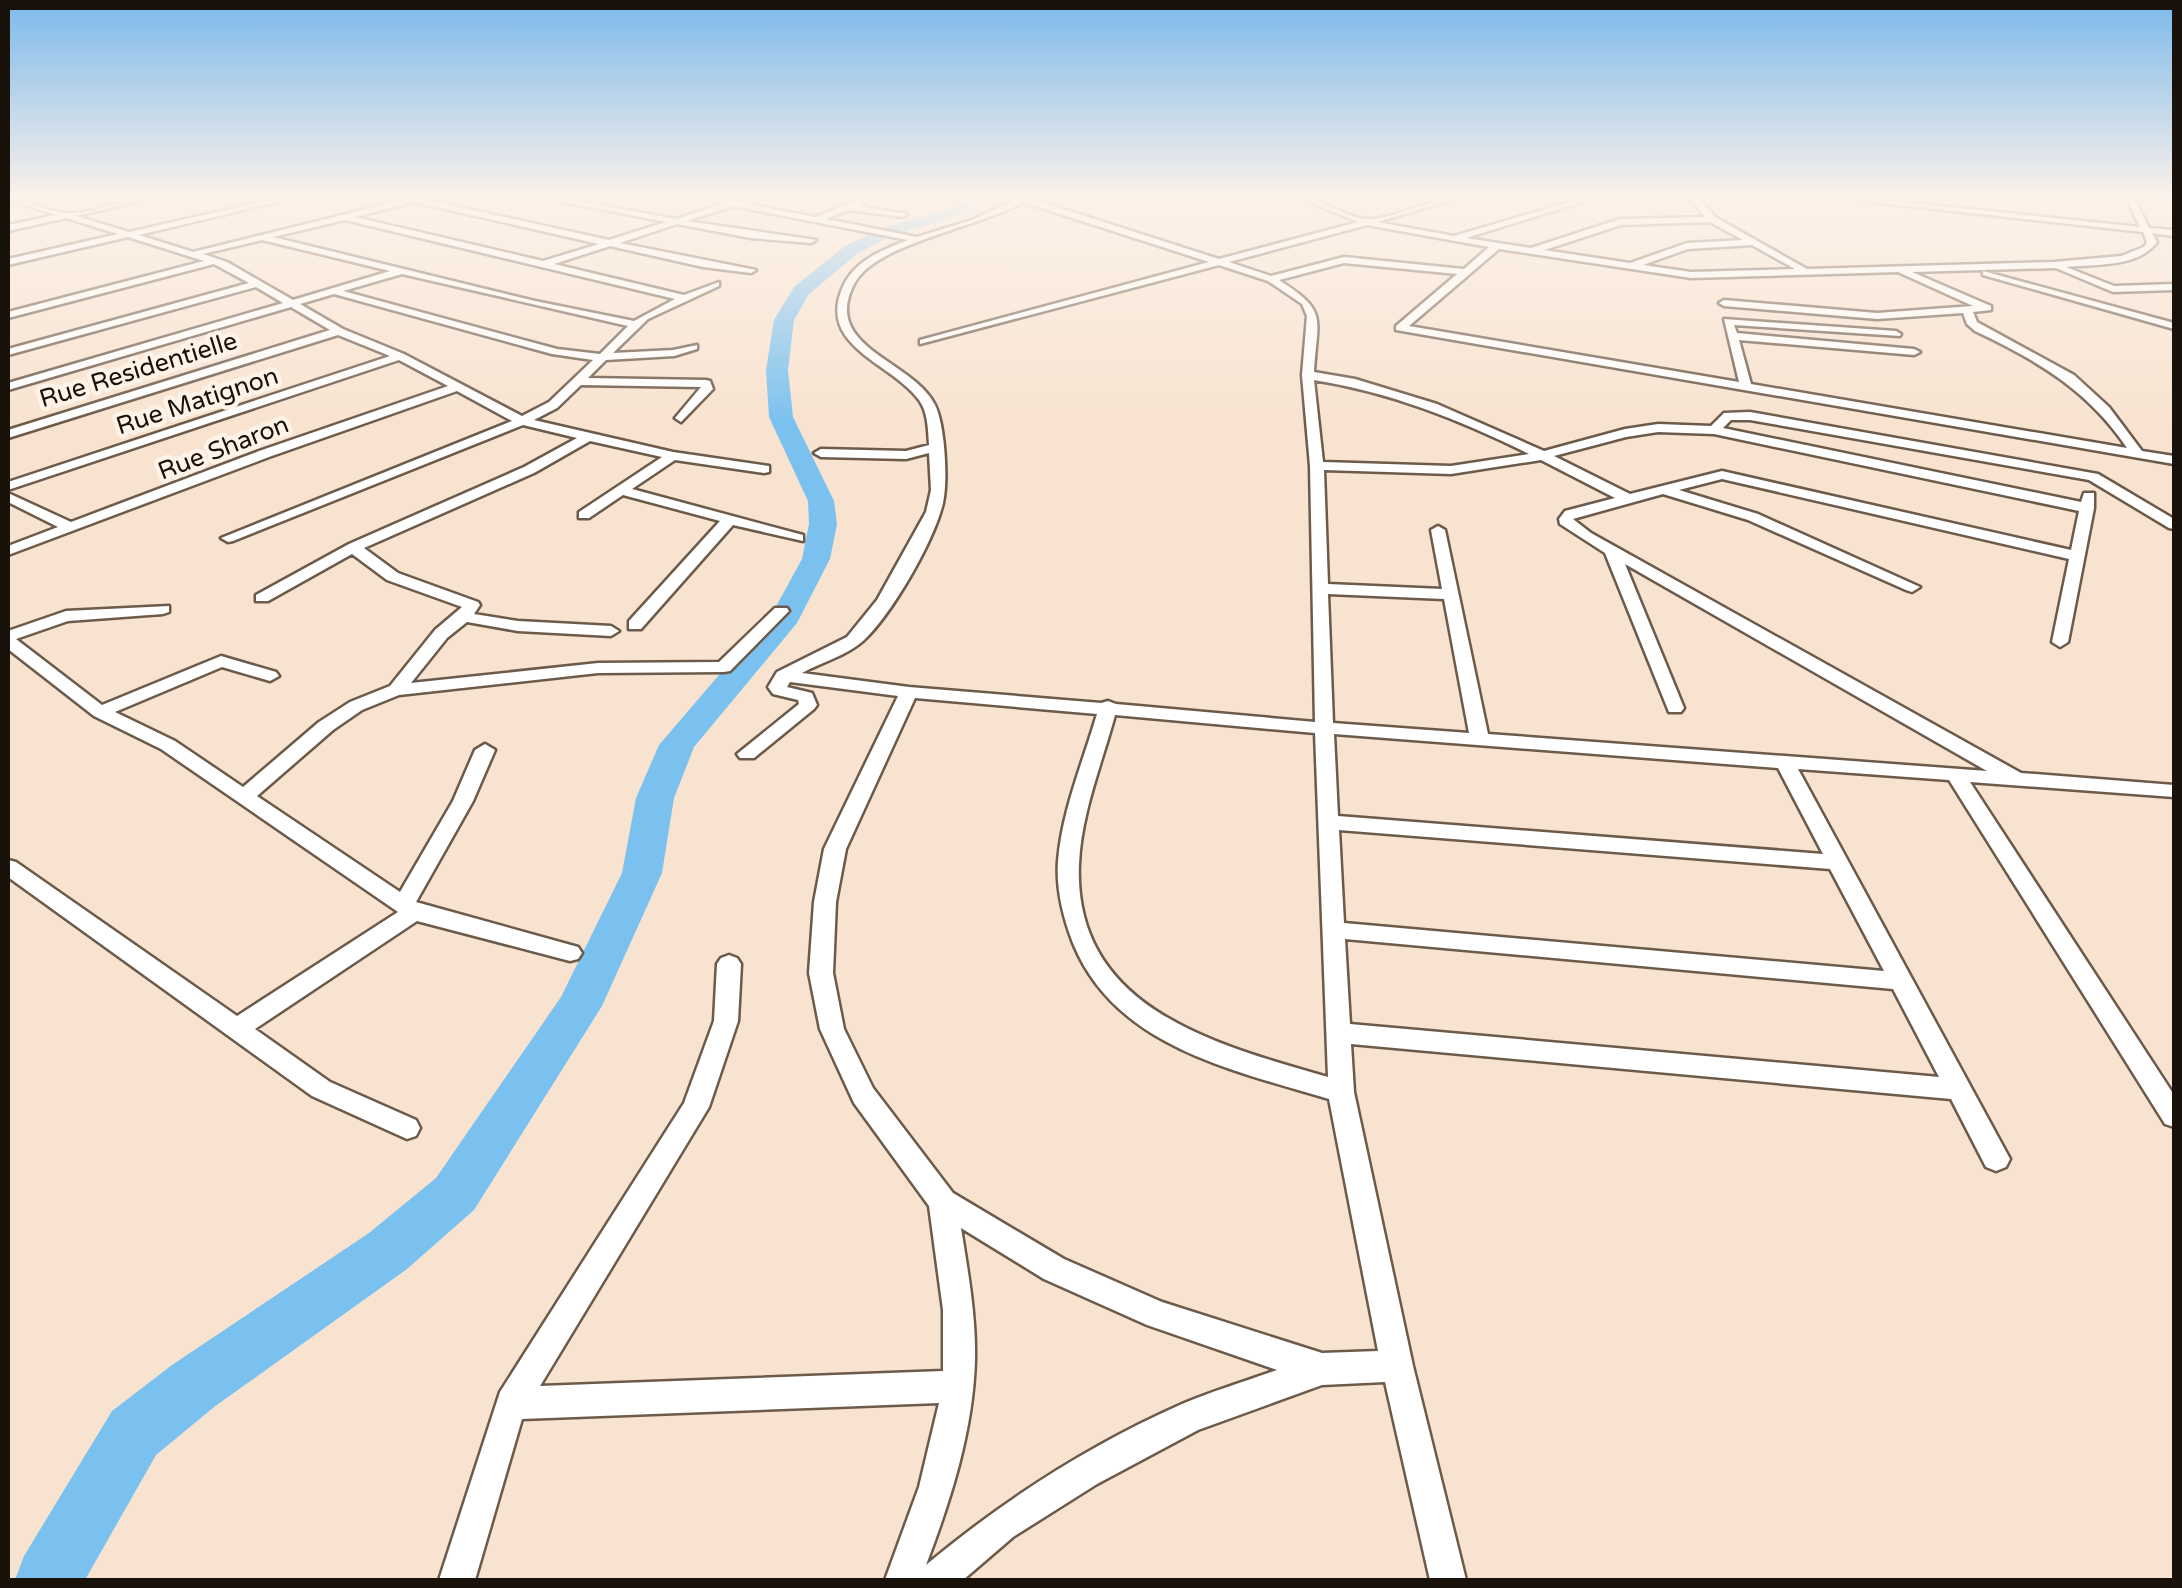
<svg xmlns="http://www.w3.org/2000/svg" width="2182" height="1588" font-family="'Varela Round',sans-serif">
<rect width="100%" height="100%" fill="#f8e3d0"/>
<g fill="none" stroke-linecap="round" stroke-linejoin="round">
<path fill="#7bc1ef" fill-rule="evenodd" d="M958 200H974L967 213 891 236 857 254 809 294 794 320 788 370 793 417 834 501 837 524 830 559 797 623 694 747 674 798 662 873 602 1006 474 1210 407 1269 214 1407 156 1455 85 1580H15L24 1556 112 1411 172 1365 369 1233 436 1178 561 997 622 873 636 798 659 745 773 612 802 559 809 524 808 501 769 417 766 370 774 320 794 287 845 246 882 228 955 207Z"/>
<g stroke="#6c5a4a" stroke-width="5">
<path id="street" d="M11 200C30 200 46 211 65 213 89 215 118 200 144 200L76 216 129 232 270 200H285L139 235 193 252 403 200H427L609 240 666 222 554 200H572L676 219 723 204 711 200H728L815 217 858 200H870L858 206 907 214 903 217 849 210 826 219 917 237 972 220 1014 200H1035L1219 259 1358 222 1304 200C1327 200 1344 217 1366 219 1388 221 1426 200 1453 200L1377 222 1454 236 1576 200H1589L1466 238 1531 248 1620 219 1705 217 1692 200H1700L1715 217 1807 269 2054 262 2121 256 2144 247 2147 242 2143 232 1854 200H1883L2140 227 2127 200H2135L2149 228 2174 230V236L2152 233 2157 242C2138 268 2095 264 2066 267L2114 286 2174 284V290L2113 292 2056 268 1912 272 1991 306V310L1973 312 1977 322 2074 375 2109 407 2142 451 2174 456V464L1396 330V326L1457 274 1344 263 1279 280C1329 312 1317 317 1314 372L1355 379 1437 404 1544 451 1625 429 1658 424 1711 426 1724 413 1750 412 2098 474 2174 519V529L2169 528 2089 480 1750 420H1731L1723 428 2081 502 2084 493H2094V508L2068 642 2060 647 2052 642 2069 559 1722 479 1679 490 1758 514 1920 587 1912 592 1906 590 1748 520 1663 494 1573 519 1591 533 2021 773 2174 785V797L1970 782 2174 1095V1127L2165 1124 1949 780 1798 769 2010 1159 2006 1167 1996 1171 1986 1167 1951 1099 1351 1044 1354 1092 1413 1366 1466 1580H1430L1385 1382 1322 1385 1198 1430 1097 1484 1013 1537 963 1580H885L919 1487 939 1403 522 1419 475 1580H439L500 1392 684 1103 714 1021 717 964 721 958 729 955 737 958 741 964 738 1021 709 1107 540 1386 943 1371V1310L929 1206 854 1103 820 1029 809 973 814 902 824 849 898 696 790 682 787 687 812 693 817 705 814 709 754 758H740L737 754 799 704 798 700 773 694 768 687 777 672 847 637 877 600 926 512 931 490 929 453 906 459 821 457 814 453 821 449 906 451 929 445C928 430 928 412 919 400 892 363 818 347 842 289 853 261 882 250 908 240L733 206 687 221 816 240 811 243 751 238 677 224 620 243 756 270 751 273 703 267 610 246 554 264 684 295 719 282V286L648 319 613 353 673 350 697 345V349L674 356 606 360 588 378 706 380 710 381 713 389 681 422 675 418 701 387 581 385 557 408 534 420 673 452 769 466V472L764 473 675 460 632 489 803 535V541L733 525 641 629H629V621L720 521 623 495 589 518H579V512L662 457 590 441 534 473 364 548 398 573 478 602 480 605 474 614 518 621 611 626 619 631 611 636 518 631 467 622 447 638 411 683 598 663 719 662 775 608H787L789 611 730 671 724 672 598 673 399 695 362 710 333 730 257 796 400 892 453 801 475 750 485 744 495 750 473 801 416 902 578 947 582 953 578 959 570 961 417 921 255 1029 330 1082 416 1120 420 1128 416 1136 407 1139 312 1096 8 877V860L16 862 237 1016 398 912 161 749 94 716 8 649V631L66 611 169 606V612L163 614 68 621 16 639 102 705 221 656 276 672 279 676 270 681 222 667 115 712 175 741 243 787 319 722 350 702 390 686 435 630 462 607 387 580 352 554 268 601H256V595L349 544 524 467 577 438 523 425 233 541 228 542 221 538 512 421 457 391 269 457 8 555V546L58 527 8 502V493L71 522 259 451 448 386 399 360 8 490V482L390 356 338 335 8 438V430L330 330 291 307 8 390V383L283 303 256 287 8 355V349L249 283 214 264 8 318V312L204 261 128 237 8 265V259L118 234 66 218 8 231V225L56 215ZM414 202 599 244 543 261 355 217ZM1023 202 1209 262 920 340V344L1219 265 1268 281 1302 304 1307 316 1302 375 1310 466 1315 722 1116 704 1108 701 1101 703 909 687 802 673C822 662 846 656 863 641 892 614 934 541 943 503 948 480 945 426 935 405 913 360 821 348 854 284 875 243 981 227 1023 202ZM345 220 675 299 634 321 535 301 273 237ZM1710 222 1743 240 1687 243 1630 263 1544 250 1621 225ZM1367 225 1489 247 1464 269 1344 257 1271 276 1229 262ZM262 240 390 271 293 300 227 262 203 254ZM1752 245 1795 269 1691 272 1643 265 1688 249ZM1499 249 1691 278 1898 272 1973 306 1877 313 1724 300 1719 303 1724 306 1877 319 1963 313 1967 324 1975 331C2037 360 2089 391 2127 448L1751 384 1739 340 1914 355 1920 352 1914 349 1737 333 1734 325 1900 336 1901 334 1896 331 1724 319 1739 382 1409 326ZM402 274 628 326 600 354 557 349 343 291ZM334 294 552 354 593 360 549 402 522 416 404 354 343 329 300 304ZM1314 380C1390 392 1460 420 1529 454L1451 466 1323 462ZM1658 432 1714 434 2079 511 2071 550 1722 471 1630 494 1554 456 1626 437ZM1541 460 1615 498 1565 511 1559 519 1560 524 1605 553 1669 712H1681L1684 708 1625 564 1987 771 1488 734 1445 530 1438 526 1431 530 1442 589 1328 584 1324 470 1451 474ZM1328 594 1444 599 1469 733 1333 723ZM915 698 1097 714C1083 762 1062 811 1058 861 1056 889 1063 917 1073 943 1115 1047 1233 1070 1329 1099L1378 1351 1322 1353 1162 1302 1064 1259 953 1193 873 1088 844 1029 833 973 836 902 846 849ZM1115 715 1315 733 1328 1077C1217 1045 1073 1009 1079 864 1081 814 1102 763 1115 715ZM1334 734 1778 768 1823 854 1338 816ZM1339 830 1830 869 1884 971 1344 923ZM1345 939 1893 989 1939 1077 1350 1024ZM961 1228 1044 1279 1147 1325 1277 1370C1246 1381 1213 1391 1182 1404 1089 1445 1004 1500 926 1565 951 1499 973 1431 975 1360 976 1316 968 1272 961 1228Z
M1983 271 2174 323V329L1983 275Z"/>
</g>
<use href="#street" fill="#fff" fill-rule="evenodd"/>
</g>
<linearGradient id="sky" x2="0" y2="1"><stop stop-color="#7cb9eb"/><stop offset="0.47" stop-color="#fcf2ea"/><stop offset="1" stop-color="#fcf2ea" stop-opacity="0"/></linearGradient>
<rect width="2182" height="422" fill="url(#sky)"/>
<g text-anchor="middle" stroke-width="9" stroke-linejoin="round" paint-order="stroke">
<g font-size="25" fill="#19120b" stroke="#fff2e6">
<text transform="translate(138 369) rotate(-17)" y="9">Rue Residentielle</text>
<text transform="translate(197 400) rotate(-18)" y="9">Rue Matignon</text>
<text transform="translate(223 447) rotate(-21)" y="9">Rue Sharon</text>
</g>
</g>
<rect width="2182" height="1588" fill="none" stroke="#19120b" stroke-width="20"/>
</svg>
